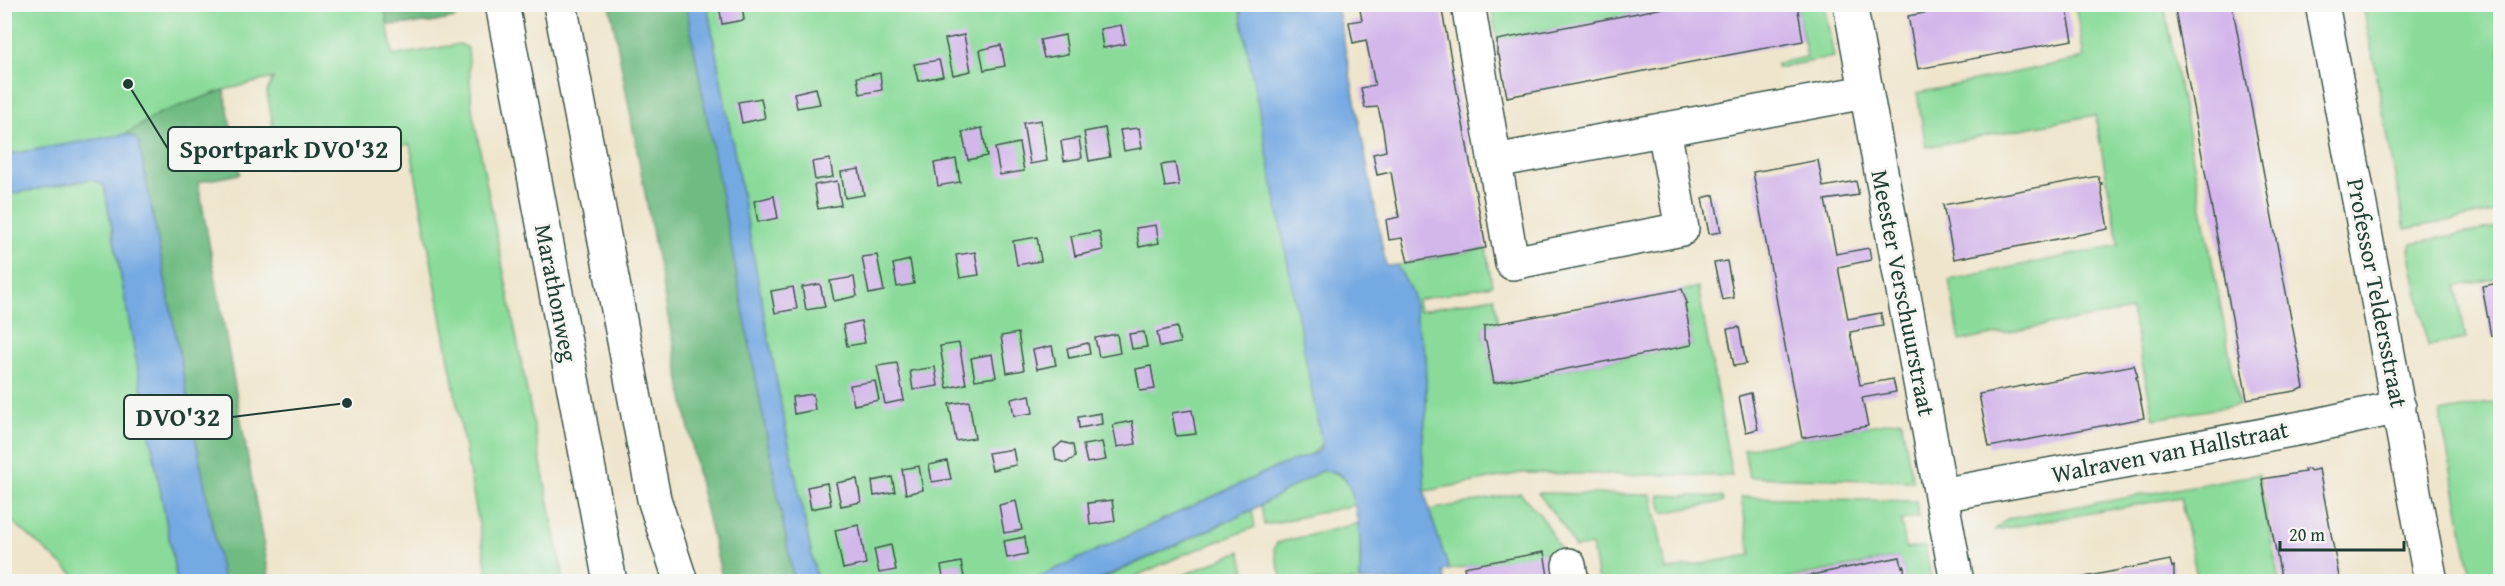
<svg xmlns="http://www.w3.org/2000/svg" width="2505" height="586" font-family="'Gentium Book Plus',serif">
<rect width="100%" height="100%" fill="#f6f6f2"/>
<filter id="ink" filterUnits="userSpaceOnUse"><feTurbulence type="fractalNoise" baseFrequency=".0167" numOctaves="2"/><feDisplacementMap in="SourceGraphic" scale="12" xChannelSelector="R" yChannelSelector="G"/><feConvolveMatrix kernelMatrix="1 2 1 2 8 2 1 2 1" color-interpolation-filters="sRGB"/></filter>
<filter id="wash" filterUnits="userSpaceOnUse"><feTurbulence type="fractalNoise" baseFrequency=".008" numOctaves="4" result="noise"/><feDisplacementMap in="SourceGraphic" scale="24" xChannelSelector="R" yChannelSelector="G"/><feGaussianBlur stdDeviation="1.35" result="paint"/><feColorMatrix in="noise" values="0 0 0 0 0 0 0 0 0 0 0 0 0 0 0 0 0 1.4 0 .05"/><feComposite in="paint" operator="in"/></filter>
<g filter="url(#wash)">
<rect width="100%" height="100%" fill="#efe5cc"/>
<path fill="#8adb9a" stroke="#548c67" stroke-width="1.5" d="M1491 4 1684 5 1497 40Z
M4 5H384L393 56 460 44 468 48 472 109 564 581H489L410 144 285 167 277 149 267 92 273 78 224 90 160 113 126 134 5 155Z
M707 5H1239L1322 436C1323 457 1296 460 1279 466L1030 581H817L783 415Z
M1797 5H1824L1834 57 1777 68V63L1807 57Z
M2075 5H2164L2239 405 2154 419 2131 310 1960 341 1949 280 2119 245 2095 115 1926 147 1917 93 2084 58Z
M2363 5H2500V211L2405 229Z
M91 179 100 182 104 186 177 581H81L5 515V195Z
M2500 227V278L2456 286 2466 339 2428 346 2409 249 2412 243Z
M1486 248 1492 285 1417 300 1419 311 1494 297 1499 324 1484 326V341H1486L1494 383 1692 345 1685 304 1687 303 1682 291 1698 287 1732 476 1522 473 1425 491 1422 446 1426 414V356L1417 327 1412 293 1397 265Z
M2500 401V581H2472L2440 412Z
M1901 420 1913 481 1749 477 1744 449Z
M1327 470C1345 476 1355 485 1355 505L1264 525 1261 505 1319 471Z
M2259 474 2279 581H2198L2180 497 1995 530 2007 519Z
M1520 493 1541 516 1561 550 1449 570 1429 510Z
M1538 493 1652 495 1666 570 1751 555 1741 497 1916 501 1919 517 1901 520 1906 549 1925 546 1932 581H1905L1904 566 1902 567 1899 557 1772 581H1598L1592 545 1575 548 1563 526Z
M1659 495 1722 497 1723 502 1663 513Z
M1252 510 1255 527 1185 554 1125 581 1096 582Z
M1360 523V581H1282L1274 548 1277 543Z
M1240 551 1247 581H1170Z"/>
<path fill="#6fbb82" stroke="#477c5b" stroke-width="1.5" d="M384 5H453L455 18 430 23 388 25Z
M610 5H686L794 581H723L697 472Z
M224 90 240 174 198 182 270 581H223L139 143 126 134 160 113Z"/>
<path fill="#75a9e2" stroke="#4a738b" stroke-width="1.5" d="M686 5H707L783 415 817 581H794Z
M1239 5H1337L1386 266 1397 265 1412 293 1417 327 1426 356V414L1422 446 1425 491 1429 510 1449 570 1443 571 1445 581H1360C1361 556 1361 533 1355 508 1351 486 1347 467 1319 472L1252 510 1096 581H1030L1279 466 1318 452 1322 445Z
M126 134 134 137 139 143 223 581H177L104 185 91 179 5 195V155Z"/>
<g id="blocks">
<path fill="#d3b6ea" d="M719 4H742L744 20 722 24Z
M784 4H807L808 8 785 11Z
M1684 4H1797L1803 41 1507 97 1499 55H1497V40Z
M1969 4H2066L2073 40 1918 69 1908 16Z
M2174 4H2232L2304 388 2295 391 2247 399Z
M1359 5H1441L1486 248 1408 262 1402 238 1389 240 1386 220 1399 217 1391 172 1377 175 1373 154 1386 151 1383 129 1378 107 1365 108 1361 88 1375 85 1366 40 1353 43 1349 22 1362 20Z
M1121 25 1125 44 1103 48 1100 29Z
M964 35 971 71 953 75 945 39Z
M1065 35 1068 54 1044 58 1040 40Z
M1001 45 1005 66 984 70 980 50Z
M939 60 943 76 918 81 914 64Z
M880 73 882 90 860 94 857 77Z
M816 88 820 104 797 108 794 93Z
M761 98 765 118 742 123 738 102Z
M1041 120 1047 161 1030 164 1023 123Z
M982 128 987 156 968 160 962 132Z
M1105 128 1110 157 1089 161 1084 132Z
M1139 128 1142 148 1124 151 1120 130Z
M1079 138 1082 158 1064 161 1061 141Z
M1019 143 1024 171 1000 175 995 148Z
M830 159 833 177 815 180 812 162Z
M956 159 960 182 938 186 934 163Z
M1818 160 1823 187 1856 181 1859 195 1825 200 1836 254 1869 248 1871 260 1838 267 1848 319 1881 313 1883 326 1850 332 1860 385 1893 379 1896 392 1862 398 1868 426 1802 438 1753 172Z
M1175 163 1179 185 1165 187 1161 165Z
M859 169 864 195 845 198 841 172Z
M2098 176 2100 183H2102L2101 188 2108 229 1954 259 1943 205Z
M837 181 841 205 818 209 814 185Z
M1714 195 1721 232 1709 234 1702 198Z
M774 196 778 218 758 222 754 201Z
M1156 225 1159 243 1139 247 1136 228Z
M1099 231 1103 250 1075 256 1071 236Z
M1037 237 1041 261 1017 265 1013 241Z
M975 252 979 275 960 278 956 255Z
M877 255 884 291 869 294 862 257Z
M910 260 914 284 897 287 893 264Z
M1727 261 1734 298 1722 300 1714 263Z
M854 277 857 296 834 301 830 281Z
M2500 283V334L2491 336 2482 286Z
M820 284 825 307 806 310 802 287Z
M793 287 797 309 775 313 771 291Z
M1682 289 1687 303 1685 304 1692 345 1494 383 1486 341H1484V326Z
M861 321 865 343 847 346 843 325Z
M1177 327 1180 343 1160 347 1157 332Z
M1739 327 1746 364 1734 366 1727 329Z
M1144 332 1147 347 1132 349 1129 334Z
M1018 333 1024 370 1007 373 1001 336Z
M1117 334 1120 353 1099 357 1095 338Z
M959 343 966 384 947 388 940 346Z
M1088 343 1090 354 1069 358 1067 348Z
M1052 346 1056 365 1037 369 1033 350Z
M992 354 996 377 975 380 971 358Z
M897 363 904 400 885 404 877 366Z
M2134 365 2138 377H2136L2144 418 1989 447 1979 394Z
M1151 366 1155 389 1140 391 1136 369Z
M935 367 938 386 913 390 910 371Z
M875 381 879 400 854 405 850 385Z
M1751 393 1758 429 1746 432 1739 396Z
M813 394 815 410 794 414 792 397Z
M1030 395 1033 413 1014 416 1011 399Z
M969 401 975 438 956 441 949 404Z
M1192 410 1196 434 1176 436 1172 413Z
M1101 413 1102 424 1079 428 1078 417Z
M1132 421 1136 444 1117 447 1113 425Z
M1062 442 1073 445 1075 457 1066 463 1056 460 1054 449Z
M1102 442 1106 460 1087 463 1083 445Z
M1013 449 1016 465 992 470 988 453Z
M947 461 951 479 932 482 929 465Z
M919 466 923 490 906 494 902 469Z
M2309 469 2310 471 2319 469 2340 582H2282L2262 479 2305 472 2304 470Z
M892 477 895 492 874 496 872 481Z
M857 479 861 502 841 506 836 483Z
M827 483 831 505 811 509 807 487Z
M1112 500 1115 521 1090 525 1088 503Z
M1016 501 1022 530 1004 533 999 505Z
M859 525 866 564 843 569 835 530Z
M1025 537 1027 554 1007 558 1004 541Z
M891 545 896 570 879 573 874 549Z
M1544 552 1549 582H1467L1464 567Z
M1900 557 1902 567 1904 566 1905 582H1777Z
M2170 560 2172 567 2174 566V582H2059Z
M961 562 965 582H944L941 566Z"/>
</g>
</g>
<g filter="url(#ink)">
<use href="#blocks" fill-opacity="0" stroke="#3e564b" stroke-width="1.5"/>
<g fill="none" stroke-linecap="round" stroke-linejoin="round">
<g stroke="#3e564b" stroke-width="36">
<path id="minor" d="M502 4 610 582
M1468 4 1512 263 1682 229 1664 129
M1850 4 1957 582
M2322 4 2431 582
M1495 161 1865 92
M1941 495 2312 426 2399 407
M1569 565 1572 582"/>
</g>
<g stroke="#3e564b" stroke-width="36">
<path id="secondary" d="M560 4 654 499 681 582"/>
</g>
<use href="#minor" stroke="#fff" stroke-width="33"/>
<use href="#secondary" stroke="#fff" stroke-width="33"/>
</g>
</g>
<g text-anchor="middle" stroke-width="6" stroke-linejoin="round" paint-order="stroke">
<g font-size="24" fill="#1f3d34" stroke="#f6f6f2">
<text transform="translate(556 293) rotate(79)" y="8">Marathonweg</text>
<text transform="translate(1903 293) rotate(79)" y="8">Meester Verschuurstraat</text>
<text transform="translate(2377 293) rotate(79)" y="8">Professor Teldersstraat</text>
<text transform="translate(2170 452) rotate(-11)" y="8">Walraven van Hallstraat</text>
</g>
</g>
<path fill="none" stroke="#1f3d34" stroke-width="2" d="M128 84L168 149M347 403L232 417"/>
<g fill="#1f3d34" stroke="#f6f6f2" stroke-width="2">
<circle cx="128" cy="84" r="6"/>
<circle cx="347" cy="403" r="6"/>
</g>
<g fill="#f6f6f2" stroke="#1f3d34" stroke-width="2">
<rect x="168" y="127" width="233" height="44" rx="6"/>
<rect x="124" y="395" width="108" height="44" rx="6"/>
</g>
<g font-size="26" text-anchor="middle" font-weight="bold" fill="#1f3d34">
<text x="284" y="158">Sportpark DVO'32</text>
<text x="178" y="426">DVO'32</text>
</g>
<rect width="2505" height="586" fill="none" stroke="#f6f6f2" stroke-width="24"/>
<path d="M2280 541v9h124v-9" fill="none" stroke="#1f3d34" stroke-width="3"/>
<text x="2289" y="541" font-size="18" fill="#1f3d34" stroke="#f6f6f2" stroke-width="4.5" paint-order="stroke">20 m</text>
</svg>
